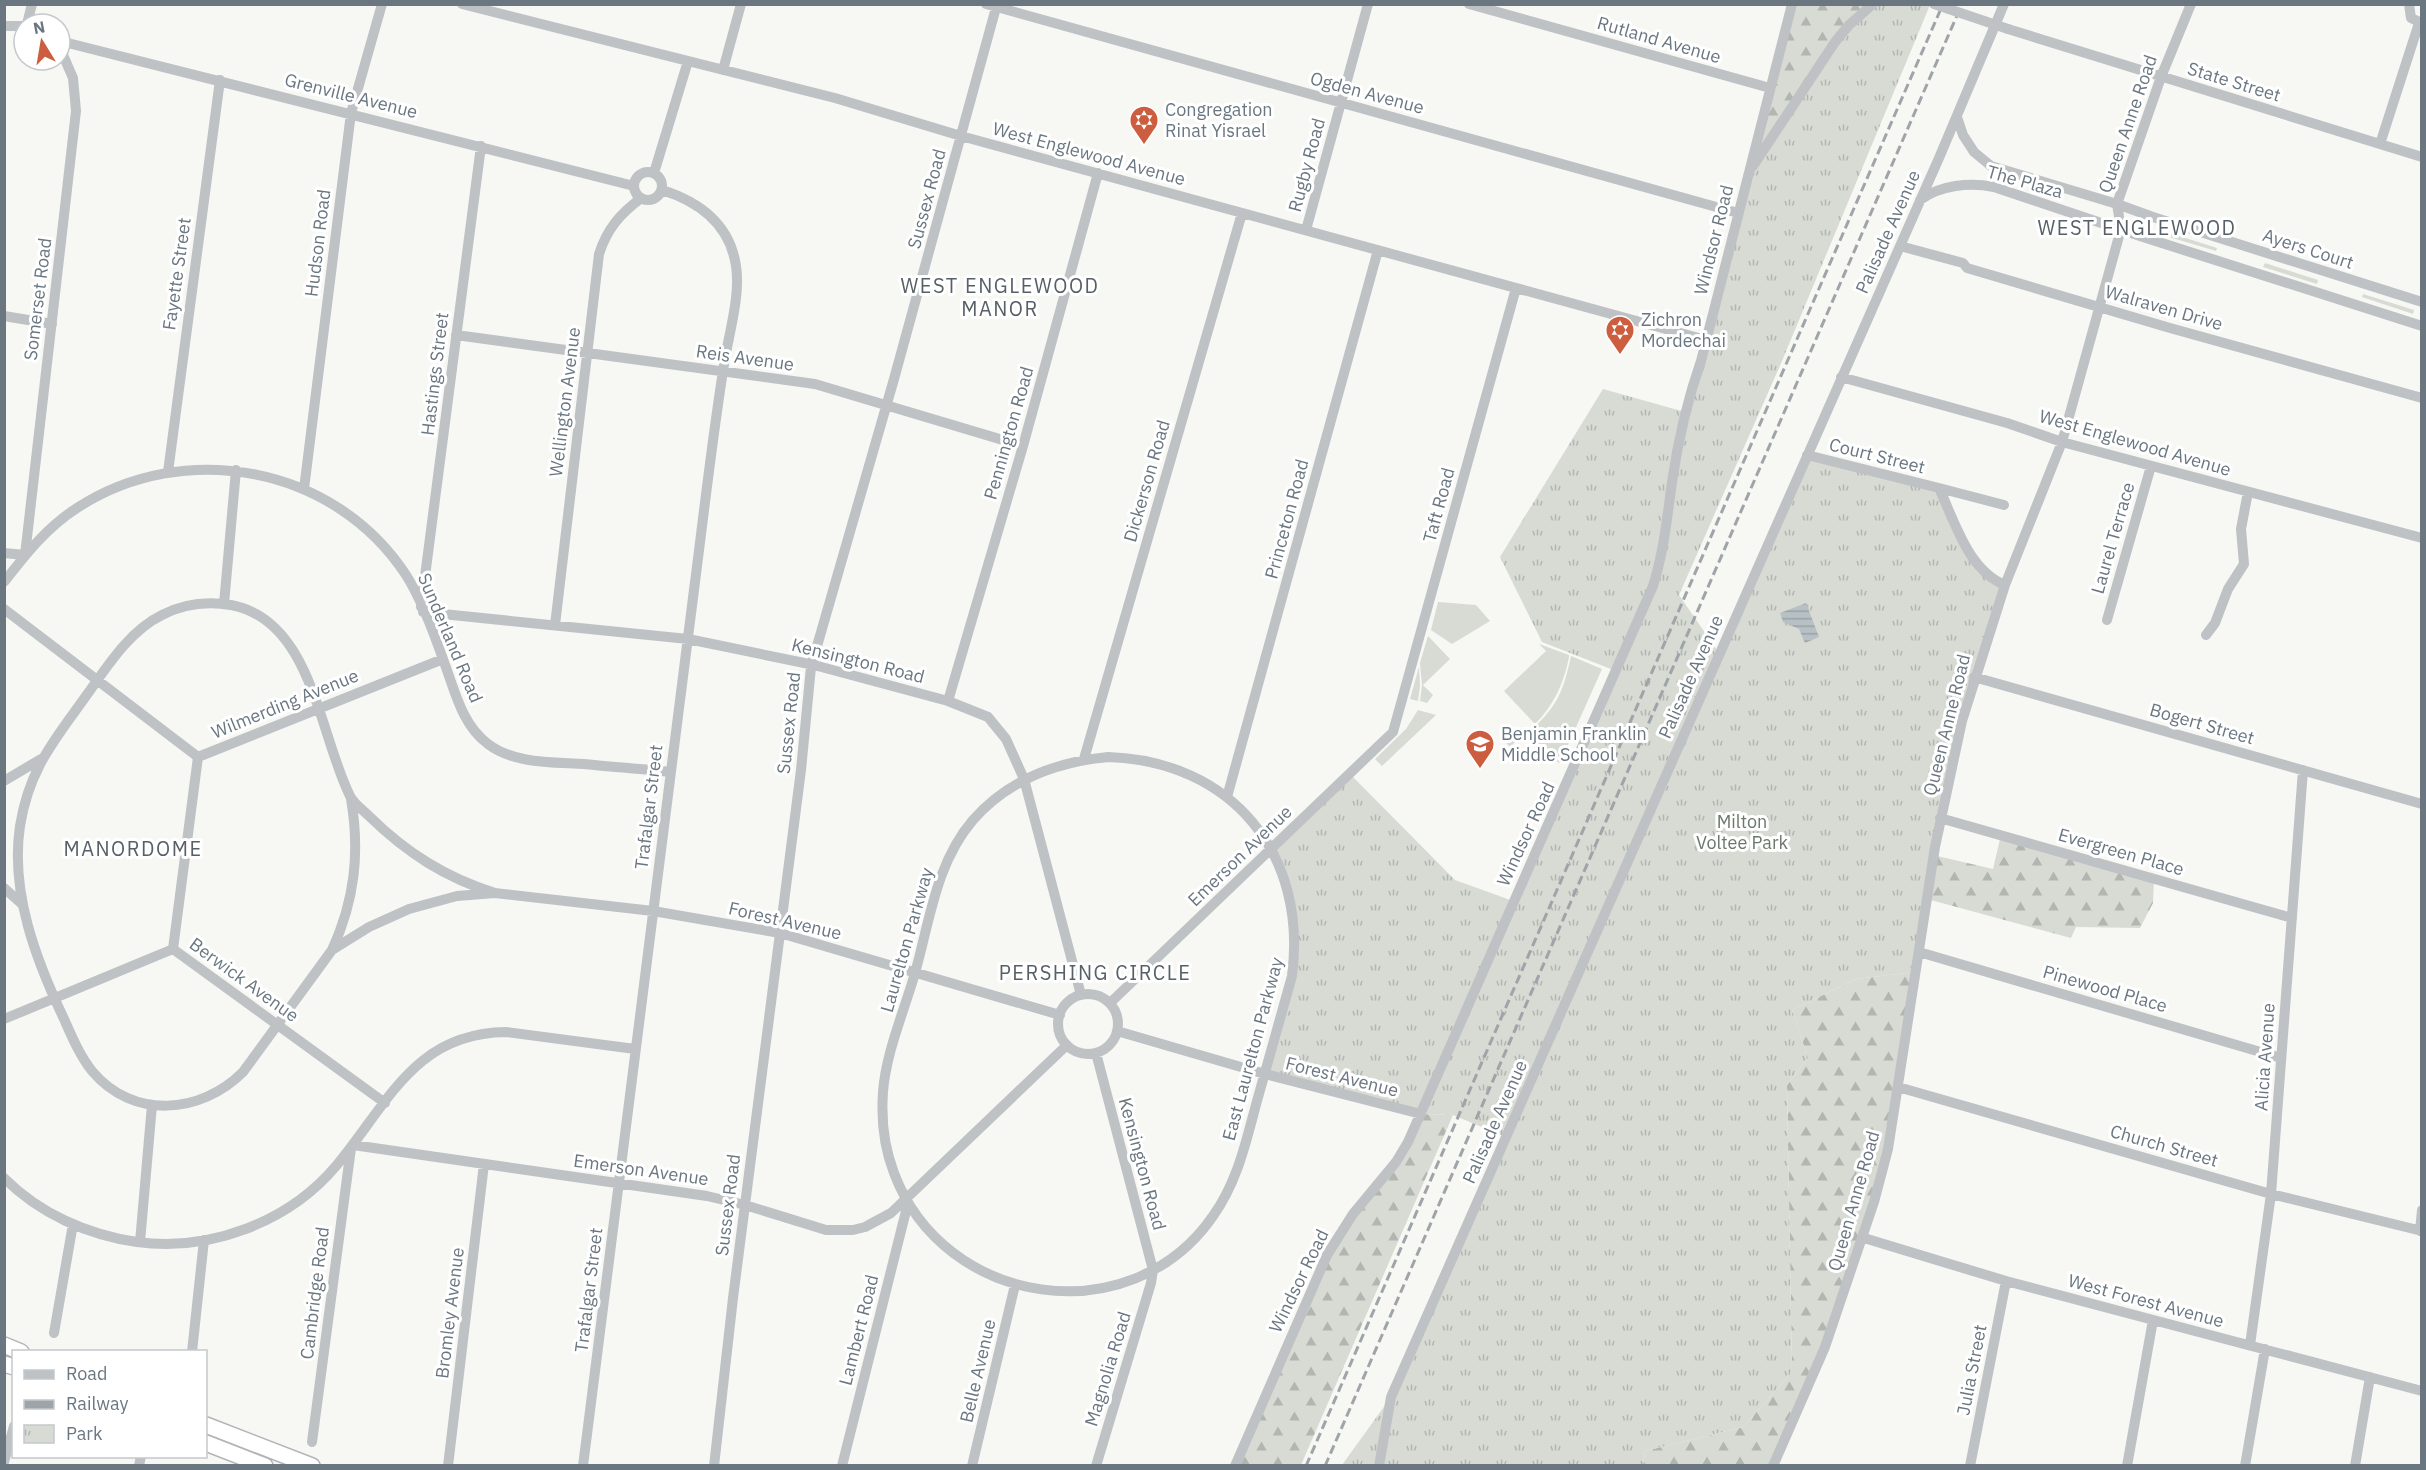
<svg xmlns="http://www.w3.org/2000/svg" width="2426" height="1470" font-family="'IBM Plex Sans',sans-serif">
<defs>
<pattern id="forest-firs" width="22" height="20" patternUnits="userSpaceOnUse" patternTransform="scale(1.5)"><rect width="22" height="20" fill="#d7dbd4"/><path d="M5 1l3.5 6h-7zM16 11l3.5 6h-7z" fill="#b2b6b1"/></pattern>
<pattern id="park-tufts" width="24" height="20" patternUnits="userSpaceOnUse" patternTransform="scale(1.5)"><rect width="24" height="20" fill="#d7dbd4"/><path d="M3 7l-1-3M5 7V3M7 7l1-3M15 17l-1-3M17 17v-4M19 17l1-3" fill="none" stroke="#b2b6b1"/></pattern>
<pattern id="water-rules" width="6" height="5" patternUnits="userSpaceOnUse" patternTransform="scale(1.5)"><rect width="6" height="5" fill="#b7c1c5"/><path d="M0 2.5h6" fill="none" stroke="#99a2a5"/></pattern>
</defs>
<rect width="100%" height="100%" fill="#f7f7f4"/>
<path fill="#d7dbd4" d="M2170 233 2217 248 2216 251 2169 237Z
M2265 263 2318 280 2317 284 2263 267Z
M2363 294 2414 310 2413 314 2362 297Z
M1438 602 1476 605 1490 621 1452 644 1431 630Z
M1428 636 1450 659 1423 685 1433 695 1427 703 1420 701 1422 685 1420 663Z
M1539 644 1569 655V657C1564 683 1554 705 1535 724L1504 691 1546 651Z
M1571 656 1602 669 1560 763 1555 761 1528 733C1557 707 1563 693 1571 656Z
M1419 667 1420 686 1418 701 1410 699Z
M1418 710 1436 715 1382 766 1375 759 1406 729Z
M1511 727 1520 737 1510 747 1501 737Z"/>
<path fill="url(#forest-firs)" d="M1792 5H1868L1748 174Z
M2001 835 2154 879 2153 903 2140 928 2076 927 2071 938 1927 899 1933 855 1993 869Z
M1915 972 1888 1149 1864 1238 1773 1465 1643 1466 1645 1451 1743 1427 1792 1372 1787 1085 1808 1058 1792 1010 1856 979Z
M1421 1114 1453 1115 1301 1465 1235 1466 1327 1255 1396 1162Z"/>
<path fill="url(#park-tufts)" d="M1868 5H1930L1782 361 1679 595 1719 653 1807 455 1939 488 1972 556 2005 585 1950 771 1915 972 1856 979 1792 1010 1808 1058 1787 1085 1792 1372 1743 1427 1645 1451 1643 1465H1342L1391 1397 1506 1137 1453 1115 1421 1114 1265 1074 1292 976 1295 935 1271 849 1350 774 1455 880 1513 901 1616 671 1542 642 1500 557 1603 389 1685 412 1748 174 1860 9Z"/>
<path fill="url(#water-rules)" d="M1806 603 1819 637 1805 643 1799 629 1783 622 1780 613Z"/>
<g fill="none" stroke-linecap="round" stroke-linejoin="round">
<g stroke="#b2b5b8" stroke-width="18">
<path id="highway" d="M4 1345 21 1352
M4 1364 14 1367
M206 1425 312 1466
M206 1443 265 1466"/>
</g>
<path stroke="#bec2c5" stroke-width="10" d="M462 4 835 98 961 136 1706 340
M986 4 1738 213
M1469 4 1770 88
M2409 4 2411 18 2422 23
M27 24 32 4
M4 26H24
M2008 29 2422 157
M60 41 634 186
M723 70 741 4
M1957 117 1963 135 1974 152 1991 166 2117 204 2153 217 2422 302
M2380 144 2419 23
M1753 166 1835 42 1849 25 1873 4
M634 186a14 14 0 1 1 28 0a14 14 0 1 1-28 0Z
M654 173 688 61
M1920 200C1940 185 1970 182 1994 187L2143 237 2422 326
M1306 230 1368 4
M1900 246 1963 263 1967 268 2170 328 2422 398
M4 316 52 324
M456 335 815 384 1023 446
M1841 377 2007 423 2062 442 2422 538
M1807 455 1939 488C1955 522 1968 570 2005 585
M168 472 220 80
M1939 488 2004 505
M304 489 351 113 382 4
M4 553 25 555 76 111 73 78 60 48
M4 582C26 554 47 527 77 508 184 438 335 466 406 575 422 600 434 633 444 662 455 691 462 725 488 744 514 764 553 762 584 764 613 767 642 769 670 772
M224 604 236 470
M421 607 481 146
M4 609 198 757 443 659
M423 612 688 639 814 665 948 701 988 717 1006 739 1024 779 1081 995
M2107 620 2151 466
M555 625 599 254C607 229 620 214 640 199
M2206 635 2215 623 2228 589 2244 564 2241 529 2248 492
M1974 677 2422 804
M948 701 1023 446 1098 173
M1108 757C1232 761 1308 854 1292 976 1280 1018 1269 1059 1257 1101 1246 1141 1238 1181 1213 1216 1131 1335 944 1307 894 1173 884 1147 881 1120 883 1092 886 1052 904 1012 915 973 930 920 936 863 973 820 1008 780 1056 762 1108 757Z
M1084 759 1242 213
M4 781 41 759
M1227 797 1378 250
M1940 818 2292 918
M4 888 22 904
M495 893C446 878 407 853 370 817 364 811 354 804 350 796 319 734 312 620 231 605 207 601 183 604 162 615 129 631 107 667 86 696 54 741 29 769 20 826 10 892 36 960 64 1019 72 1037 80 1056 92 1071 133 1120 201 1114 243 1072L332 950 369 927 409 909 457 896 495 893 653 911 780 933 1060 1015
M173 949 198 757
M332 950C355 900 360 852 351 799
M1919 952 2281 1058
M1058 1024a30 30 0 1 1 60 0a30 30 0 1 1-60 0Z
M1110 1003 1393 732 1516 288
M4 1019 173 949 385 1103
M1117 1031 1265 1074 1421 1114
M1096 1053 1153 1270 1151 1283 1096 1466
M1898 1087 2271 1194 2422 1231
M353 1145 707 1196 745 1205 826 1230H853L865 1227 891 1213 1067 1045
M4 1178C40 1214 88 1235 137 1242 210 1252 289 1222 336 1166 388 1104 414 1033 506 1032L635 1049
M2420 1231 2422 1210
M1864 1238 2006 1281 2422 1391
M140 1242 152 1105
M54 1333 73 1224
M2250 1345 2271 1194 2303 770
M192 1352 204 1240
M312 1442 351 1148
M4 1462 14 1426
M139 1466 141 1456
M448 1466 484 1164
M583 1466C620 1171 657 876 695 582 704 512 712 441 723 371 727 339 741 298 736 266 730 225 700 202 662 190
M714 1466 733 1298 801 770 811 667 894 379 997 4
M842 1466 908 1203
M972 1466 1015 1285
M1235 1466 1327 1255 1353 1214 1396 1162 1408 1142 1653 586C1664 551 1667 518 1672 482 1678 441 1687 401 1701 361L1792 4
M1379 1466 1391 1397 1939 158 2004 4
M1773 1466 1825 1347 1874 1202 1888 1149 1935 847 1962 721 2005 585 2062 442 2121 229 2117 204 2161 77 2191 4
M1970 1466 2006 1281
M2127 1466 2153 1320
M2245 1466 2265 1349
M2355 1466 2370 1377"/>
<use href="#highway" stroke="#fff" stroke-width="15"/>
<path stroke="#9fa4a9" stroke-width="3" stroke-dasharray="9 4.5" stroke-linecap="butt" d="M1306 1466 1943 4
M1325 1466 1962 4"/>
<path stroke="#bec2c5" stroke-width="10" d="M1934 4 2008 29"/>
</g>
<defs>
<g id="synagogue-pin" transform="scale(1.5)"><path d="M0 17L-7.5 6A9.5 9.5 0 1 1 7.5 6Z" fill="#cc5e3f" stroke="#fff"/><path d="M0-6.5L5.6 3.2H-5.6ZM0 6.5L5.6-3.2H-5.6Z" fill="#fff"/></g>
<g id="school-pin" transform="scale(1.5)"><path d="M0 17L-7.5 6A9.5 9.5 0 1 1 7.5 6Z" fill="#cc5e3f" stroke="#fff"/><path d="M0-5L7-2L0 1L-7-2ZM-4 1L0 2.5L4 1V4Q0 6-4 4Z" fill="#fff"/></g>
</defs>
<g fill-rule="evenodd">
<use href="#synagogue-pin" x="1144" y="120"/>
<use href="#synagogue-pin" x="1620" y="330"/>
<use href="#school-pin" x="1480" y="744"/>
</g>
<g text-anchor="middle" stroke-width="6" stroke-linejoin="round" paint-order="stroke">
<g font-size="18" fill="#6a7781" stroke="#fff">
<text transform="translate(1659 40) rotate(16)" y="6">Rutland Avenue</text>
<text transform="translate(2234 82) rotate(17)" y="6">State Street</text>
<text transform="translate(1367 93) rotate(15)" y="6">Ogden Avenue</text>
<text transform="translate(351 96) rotate(14)" y="6">Grenville Avenue</text>
<text transform="translate(2128 124) rotate(-71)" y="6">Queen Anne Road</text>
<text transform="translate(1089 154) rotate(15)" y="6">West Englewood Avenue</text>
<text transform="translate(1307 165) rotate(-75)" y="6">Rugby Road</text>
<text transform="translate(2025 182) rotate(16)" y="6">The Plaza</text>
<text transform="translate(927 199) rotate(-75)" y="6">Sussex Road</text>
<text transform="translate(1888 232) rotate(-66)" y="6">Palisade Avenue</text>
<text transform="translate(1714 240) rotate(-76)" y="6">Windsor Road</text>
<text transform="translate(318 243) rotate(-83)" y="6">Hudson Road</text>
<text transform="translate(2308 249) rotate(18)" y="6">Ayers Court</text>
<text transform="translate(177 274) rotate(-82)" y="6">Fayette Street</text>
<text transform="translate(38 299) rotate(-83)" y="6">Somerset Road</text>
<text transform="translate(2164 308) rotate(16)" y="6">Walraven Drive</text>
<text transform="translate(745 358) rotate(8)" y="6">Reis Avenue</text>
<text transform="translate(435 374) rotate(-83)" y="6">Hastings Street</text>
<text transform="translate(565 402) rotate(-83)" y="6">Wellington Avenue</text>
<text transform="translate(1009 433) rotate(-74)" y="6">Pennington Road</text>
<text transform="translate(2135 443) rotate(16)" y="6">West Englewood Avenue</text>
<text transform="translate(1877 456) rotate(14)" y="6">Court Street</text>
<text transform="translate(1147 481) rotate(-74)" y="6">Dickerson Road</text>
<text transform="translate(1439 505) rotate(-75)" y="6">Taft Road</text>
<text transform="translate(1287 519) rotate(-75)" y="6">Princeton Road</text>
<text transform="translate(2113 538) rotate(-74)" y="6">Laurel Terrace</text>
<text transform="translate(450 638) rotate(67)" y="6">Sunderland Road</text>
<text transform="translate(858 661) rotate(14)" y="6">Kensington Road</text>
<text transform="translate(1691 677) rotate(-66)" y="6">Palisade Avenue</text>
<text transform="translate(285 704) rotate(-22)" y="6">Wilmerding Avenue</text>
<text transform="translate(789 723) rotate(-84)" y="6">Sussex Road</text>
<text transform="translate(2202 724) rotate(16)" y="6">Bogert Street</text>
<text transform="translate(1947 725) rotate(-76)" y="6">Queen Anne Road</text>
<text transform="translate(649 807) rotate(-83)" y="6">Trafalgar Street</text>
<text transform="translate(1526 834) rotate(-65)" y="6">Windsor Road</text>
<text transform="translate(2121 852) rotate(16)" y="6">Evergreen Place</text>
<text transform="translate(1240 856) rotate(-44)" y="6">Emerson Avenue</text>
<text transform="translate(785 921) rotate(13)" y="6">Forest Avenue</text>
<text transform="translate(907 940) rotate(-74)" y="6">Laurelton Parkway</text>
<text transform="translate(244 980) rotate(36)" y="6">Berwick Avenue</text>
<text transform="translate(2105 989) rotate(16)" y="6">Pinewood Place</text>
<text transform="translate(1253 1049) rotate(-75)" y="6">East Laurelton Parkway</text>
<text transform="translate(2265 1057) rotate(-86)" y="6">Alicia Avenue</text>
<text transform="translate(1342 1077) rotate(14)" y="6">Forest Avenue</text>
<text transform="translate(1495 1122) rotate(-66)" y="6">Palisade Avenue</text>
<text transform="translate(2164 1146) rotate(16)" y="6">Church Street</text>
<text transform="translate(1142 1164) rotate(75)" y="6">Kensington Road</text>
<text transform="translate(641 1170) rotate(8)" y="6">Emerson Avenue</text>
<text transform="translate(1854 1201) rotate(-74)" y="6">Queen Anne Road</text>
<text transform="translate(728 1205) rotate(-83)" y="6">Sussex Road</text>
<text transform="translate(1299 1281) rotate(-64)" y="6">Windsor Road</text>
<text transform="translate(589 1290) rotate(-83)" y="6">Trafalgar Street</text>
<text transform="translate(315 1293) rotate(-83)" y="6">Cambridge Road</text>
<text transform="translate(2146 1301) rotate(15)" y="6">West Forest Avenue</text>
<text transform="translate(450 1313) rotate(-83)" y="6">Bromley Avenue</text>
<text transform="translate(859 1330) rotate(-76)" y="6">Lambert Road</text>
<text transform="translate(1108 1369) rotate(-73)" y="6">Magnolia Road</text>
<text transform="translate(1972 1370) rotate(-79)" y="6">Julia Street</text>
<text transform="translate(978 1371) rotate(-77)" y="6">Belle Avenue</text>
</g>
<g font-size="18" fill="#6a7781" stroke="#fff" text-anchor="start">
<text x="1165" y="116">Congregation<tspan x="1165" dy="21">Rinat Yisrael</tspan></text>
<text x="1641" y="326">Zichron<tspan x="1641" dy="21">Mordechai</tspan></text>
<text x="1501" y="740">Benjamin Franklin<tspan x="1501" dy="21">Middle School</tspan></text>
</g>
<g font-size="18" fill="#6b7968" stroke="#fff">
<text x="1742" y="828">Milton<tspan x="1742" dy="21">Voltee Park</tspan></text>
</g>
<g font-size="20" letter-spacing="1.5" fill="#576067" stroke="#fff">
<text x="2137" y="235">WEST ENGLEWOOD</text>
<text x="1000" y="293">WEST ENGLEWOOD<tspan x="1000" dy="23">MANOR</tspan></text>
<text x="133" y="856">MANORDOME</text>
<text x="1095" y="980">PERSHING CIRCLE</text>
</g>
</g>
<rect width="2426" height="1470" fill="none" stroke="#6a7781" stroke-width="12"/>
<rect x="12" y="1350" width="195" height="108" fill="#ffffff" stroke="#c3c9cd" stroke-width="1.5"/>
<rect x="24" y="1370" width="30" height="9" fill="#bec2c5" stroke="#c3c9cd" stroke-width="1.5"/>
<text x="66" y="1380" font-size="18" fill="#6a7781">Road</text>
<rect x="24" y="1400" width="30" height="9" fill="#9fa4a9" stroke="#c3c9cd" stroke-width="1.5"/>
<text x="66" y="1410" font-size="18" fill="#6a7781">Railway</text>
<rect x="24" y="1425" width="30" height="18" fill="url(#park-tufts)" stroke="#c3c9cd" stroke-width="1.5"/>
<text x="66" y="1440" font-size="18" fill="#6a7781">Park</text>
<g transform="translate(42 42) rotate(349)"><circle r="28" fill="#ffffff" stroke="#c3c9cd" stroke-width="1.5"/>
<path d="M0-4.5L10 22L0 15L-10 22Z" fill="#cc5e3f"/>
<text y="-9" font-size="16" font-weight="bold" text-anchor="middle" fill="#6a7781">N</text>
</g>
</svg>
